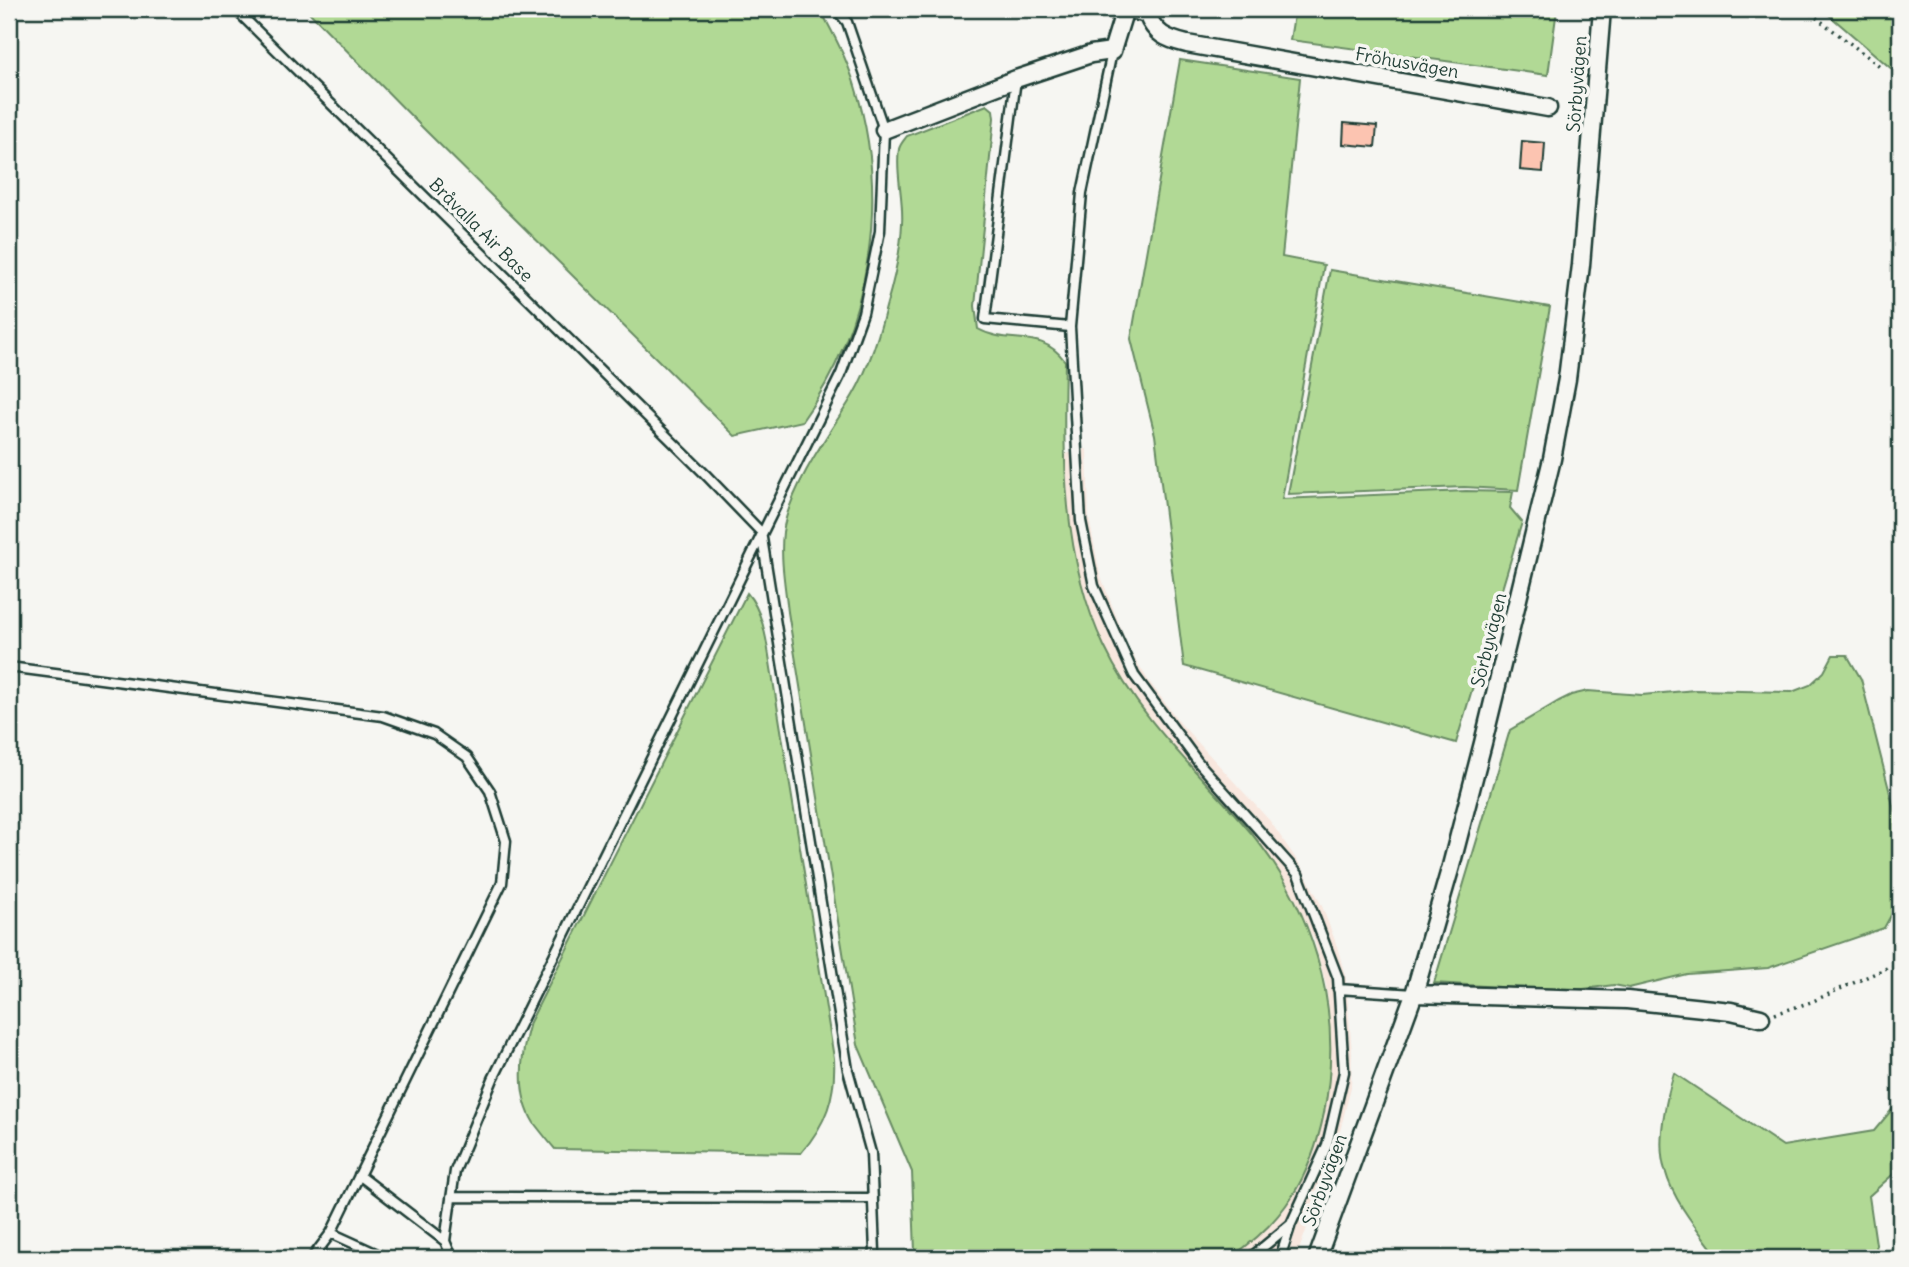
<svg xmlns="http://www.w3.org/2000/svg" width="1909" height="1267" font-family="Delius,sans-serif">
<rect width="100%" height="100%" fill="#f6f6f2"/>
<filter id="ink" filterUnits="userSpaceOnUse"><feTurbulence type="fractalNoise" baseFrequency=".0143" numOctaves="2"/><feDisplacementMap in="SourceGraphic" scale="14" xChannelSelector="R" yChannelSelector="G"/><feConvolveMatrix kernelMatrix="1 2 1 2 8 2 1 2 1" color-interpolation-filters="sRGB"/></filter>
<g filter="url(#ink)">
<path fill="#f8e7de" d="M1087 449 1089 518 1100 574 1128 647 1148 680 1181 724 1270 821 1303 869 1322 906 1337 946 1346 979 1352 1053 1351 1087 1334 1155 1296 1258H1241L1240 1251 1266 1230 1284 1210 1299 1186 1320 1132 1328 1089 1330 1055V1020L1326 985 1314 940 1295 899 1273 863 1241 821 1185 762 1136 704 1118 675 1090 616 1071 542 1065 454Z"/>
<path fill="#b1d995" stroke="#688b64" stroke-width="2" d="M306 9H820C833 33 847 59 855 86 890 197 871 326 802 421L735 436 423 128Z
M1295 9H1557L1548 75 1290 40Z
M1822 9H1900V76Z
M1180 60 1300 78 1282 257 1324 265 1282 499 1466 491 1513 492 1510 508 1522 522 1456 743 1184 666 1155 435 1131 339Z
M987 105 993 110 994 118 975 306 978 329C1010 347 1040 327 1065 361 1063 457 1062 558 1104 646 1136 714 1190 764 1240 820 1312 900 1345 1006 1324 1113 1311 1176 1284 1223 1229 1258H912L915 1252 912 1172 858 1045 788 612C785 585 780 559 783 532 789 491 824 440 847 405 866 376 878 340 886 307 894 280 901 251 902 223 904 200 895 170 899 149 900 144 904 140 907 136Z
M1330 270 1550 307 1518 490 1464 487 1288 494Z
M747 593C765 614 767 646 772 674L834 1058C836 1097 826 1124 801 1153L555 1149C548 1141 541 1132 534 1123 515 1093 521 1054 530 1022Z
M1833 655H1847L1861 679 1897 821 1900 849V899L1884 928 1768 968 1687 974 1629 988 1614 985 1568 991 1434 983 1510 730 1559 701 1571 695 1588 691 1642 695 1695 690 1792 692 1810 685 1824 672Z
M1674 1073 1783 1146 1874 1131 1900 1100V1168L1869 1196 1878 1258H1719C1699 1231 1674 1203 1665 1170 1656 1143 1666 1100 1674 1073Z"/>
<path fill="#fcc4b1" stroke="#1f3d34" stroke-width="2" d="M1344 123 1377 126 1375 147 1343 144Z
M1522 141 1545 143 1543 172 1520 170Z"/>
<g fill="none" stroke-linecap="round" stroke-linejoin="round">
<g stroke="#1f3d34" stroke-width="13">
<path id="service" d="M235 9 705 474 761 532 848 1070 871 1153 875 1252 872 1258
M1112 52 1082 193 1070 327 1081 521 1094 586 1134 675 1198 762 1298 874 1338 978 1344 1072 1327 1145 1291 1224 1250 1258
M1016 79 985 319 1070 327
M9 667 383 716 434 734 467 757 490 791 506 841 502 883 331 1233 312 1258
M1338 989 1414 994
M359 1175 445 1241
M451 1197 873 1198
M331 1233 386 1258
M452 1258 445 1241 455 1171 493 1079 841 374 863 313 880 231 884 130 847 22 836 9
M1280 1258 1290 1227"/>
</g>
<g stroke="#1f3d34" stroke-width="21">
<path id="minor" d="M1127 9 1147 14C1155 34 1166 39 1187 44L1548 108
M884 130 1016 79 1091 54 1112 51 1125 9
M1414 994 1627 1000 1731 1011 1761 1018
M1317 1258 1414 994 1451 866 1483 743 1552 459 1567 379 1581 265 1602 9"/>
</g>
<path stroke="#1f3d34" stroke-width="3.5" stroke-dasharray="2 5" stroke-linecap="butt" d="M1805 9 1881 67
M1775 1014 1811 1002 1889 967 1900 966"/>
<use href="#service" stroke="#f6f6f2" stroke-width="8"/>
<use href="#minor" stroke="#f6f6f2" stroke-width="16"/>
</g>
</g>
<g text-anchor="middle" stroke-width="7" stroke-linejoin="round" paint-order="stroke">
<g font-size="18" fill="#1f3d34" stroke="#f6f6f2">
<text transform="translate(1407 63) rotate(10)" y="6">Fröhusvägen</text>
<text transform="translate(1577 84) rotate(-86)" y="6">Sörbyvägen</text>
<text transform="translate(481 230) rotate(45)" y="6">Bråvalla Air Base</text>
<text transform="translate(1489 640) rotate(-76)" y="6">Sörbyvägen</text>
<text transform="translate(1325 1180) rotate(-70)" y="6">Sörbyvägen</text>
</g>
</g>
<rect width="1909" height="1267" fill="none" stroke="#f6f6f2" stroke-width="35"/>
<rect x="18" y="18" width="1874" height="1232" fill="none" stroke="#1f3d34" stroke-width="2.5" filter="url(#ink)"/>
</svg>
